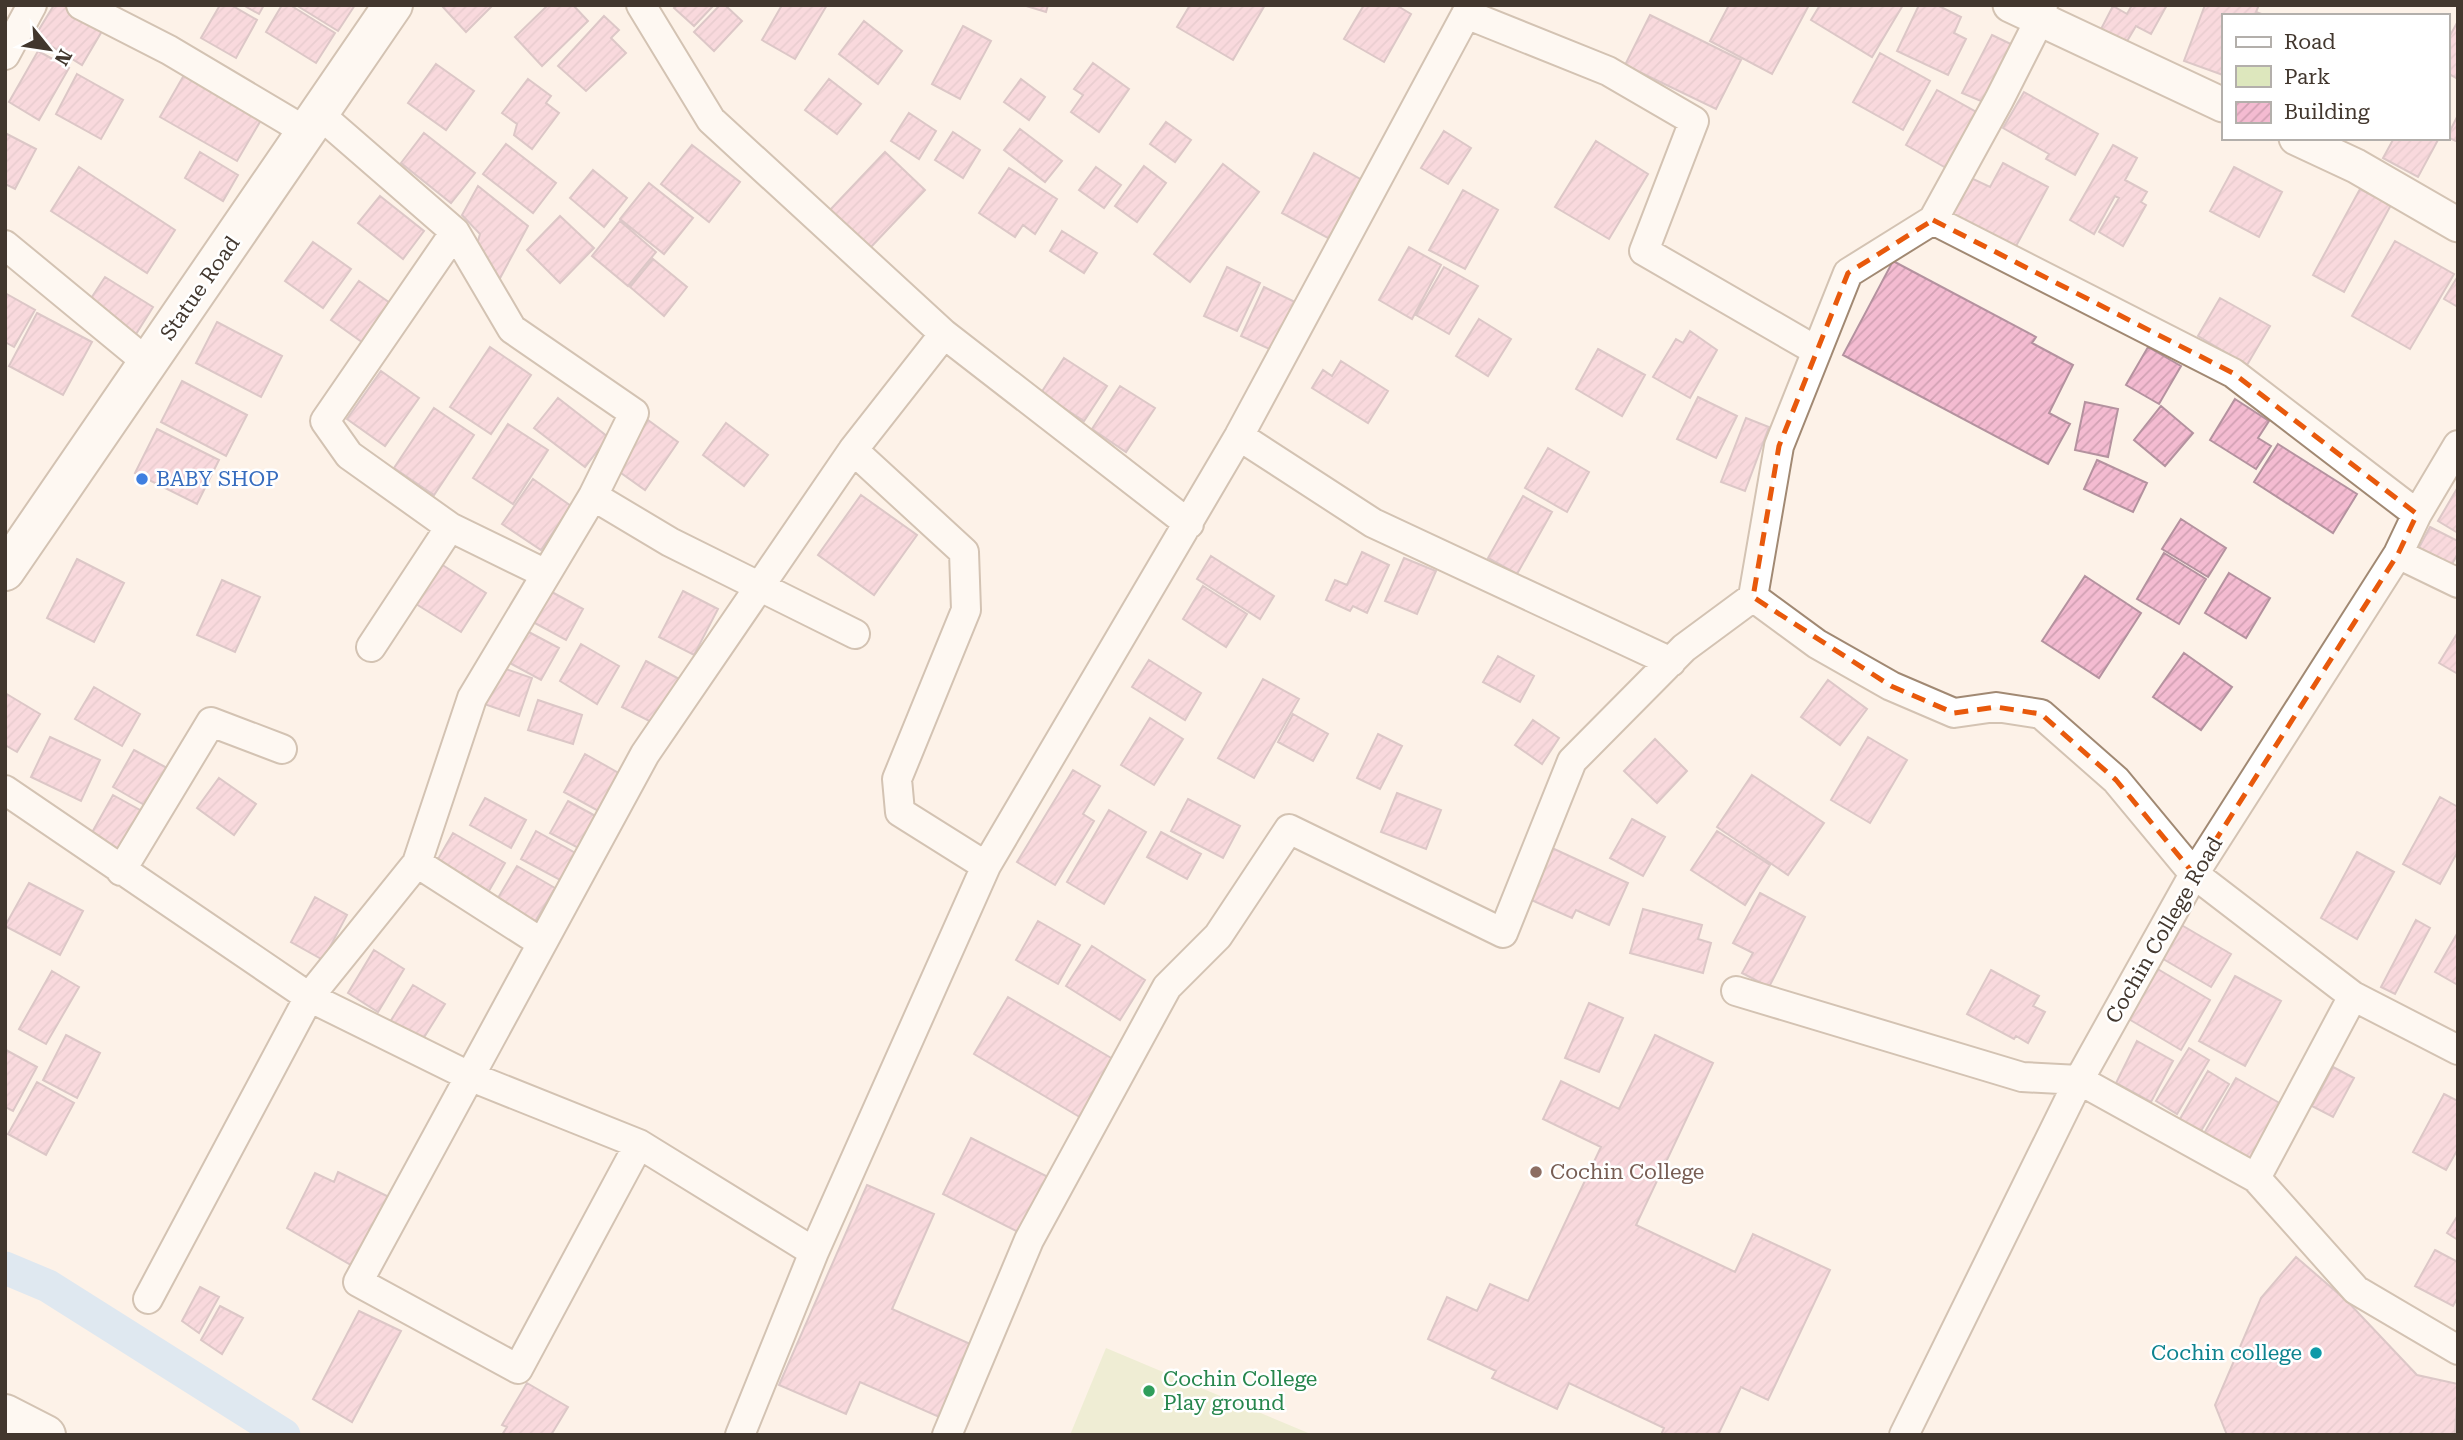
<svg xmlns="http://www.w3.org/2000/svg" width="2463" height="1440" font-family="'Roboto Serif',serif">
<defs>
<pattern id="building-hatch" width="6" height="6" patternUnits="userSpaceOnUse" patternTransform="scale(1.75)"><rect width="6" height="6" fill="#f4bbd1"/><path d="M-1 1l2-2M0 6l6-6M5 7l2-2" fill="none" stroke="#d2a1b4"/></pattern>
</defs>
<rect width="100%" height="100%" fill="#fdf2e8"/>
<path fill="#dde7bd" d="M1106 1348 1313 1435H1070Z"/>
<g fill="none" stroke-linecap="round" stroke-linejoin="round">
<path stroke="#bbdbfb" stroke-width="33" d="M5 1268 48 1286 284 1435"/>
</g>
<path fill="url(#building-hatch)" stroke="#b4929f" stroke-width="2" d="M54 5H70L105 26 82 65 35 36Z
M220 5H231L257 20 236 58 201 38Z
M243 5H264L259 14Z
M282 5H290L335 33 316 63 266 32Z
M296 5H355L338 31Z
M441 5H493L466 32Z
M548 5H573L588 21 542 66 515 37Z
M677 5H714L694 26 674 8Z
M720 5H725L742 21 714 51 694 32Z
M782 5H827L795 59 762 40Z
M1023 5H1048L1046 12Z
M1190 5H1265L1233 60 1177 27Z
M1364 5H1396L1411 14 1384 62 1344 39Z
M1729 5H1809L1772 74 1710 41Z
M1820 5H1903L1872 57 1811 20Z
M1919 5H1937L1961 17 1954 33 1966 39 1948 75 1897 51Z
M2132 5H2167L2151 34 2136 26 2126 43 2101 29 2113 6 2127 14Z
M2205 5H2259L2256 12 2267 16H2223V75L2184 61Z
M1650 15 1741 60 1716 109 1625 65Z
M604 16 619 30 611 38 626 53 586 91 558 66Z
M864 21 902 51 878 84 839 54Z
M2458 21V79L2447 73V41Z
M963 26 991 41 960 99 932 84Z
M1992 35 2019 48 1988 104 1962 93Z
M38 51 69 68 39 120 9 102Z
M1880 53 1930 81 1903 130 1853 102Z
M1093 63 1129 89 1099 132 1071 112 1083 95 1074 89Z
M436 64 474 91 446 130 408 103Z
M77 74 123 100 101 139 56 114Z
M184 75 261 120 237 161 160 117Z
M528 79 551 96 546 103 559 113 532 149 514 135 517 124 502 113Z
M829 79 861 104 837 134 805 110Z
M1021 79 1045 97 1029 120 1004 102Z
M1937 90 1978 113 1946 168 1906 145Z
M2024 92 2098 134 2075 175 2046 159 2049 154 2003 128Z
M909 113 936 131 919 159 891 141Z
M2458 115V142L2447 137Z
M1166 122 1191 140 1175 162 1150 144Z
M1020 129 1062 161 1045 182 1004 150Z
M1444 131 1471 148 1448 184 1421 168Z
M953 132 980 150 963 178 935 160Z
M5 133 36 149 15 189 5 184Z
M424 133 475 173 451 203 401 163Z
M2394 138H2439L2418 177 2383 158Z
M1596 141 1648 174 1609 239 1555 207Z
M506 144 556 183 533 213 483 174Z
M692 145 740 182 709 222 661 184Z
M2113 145 2137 158 2125 180 2147 192 2141 202 2146 205 2123 246 2099 232 2119 198 2115 196 2094 234 2070 220Z
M200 152 238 175 223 201 185 178Z
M885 152 925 190 870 248 830 210Z
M1314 153 1369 184 1337 243 1282 213Z
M2003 163 2048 187 2015 248 1950 212 1969 177 1990 187Z
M1223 164 1259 192 1190 282 1154 254Z
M1144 166 1166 183 1137 222 1115 206Z
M79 167 175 230 147 273 51 211Z
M1096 167 1121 185 1104 208 1079 190Z
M2234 167 2282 192 2259 237 2210 211Z
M1009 168 1057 199 1035 234 1023 225 1015 237 979 213Z
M593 170 627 198 604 227 570 198Z
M649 183 693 218 664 254 620 219Z
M478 186 528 226 499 280 476 248 480 234 462 215Z
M2360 189 2391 205 2344 292 2313 275Z
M1463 190 1498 210 1465 269 1429 250Z
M380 196 424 231 403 259 358 223Z
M560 216 594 248 560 283 527 250Z
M620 221 656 252 628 286 592 256Z
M1062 231 1097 253 1084 273 1050 251Z
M2395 241 2454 274 2410 349 2352 316Z
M313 242 351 269 323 308 285 281Z
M1409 247 1441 265 1412 319 1379 300Z
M653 259 687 287 664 316 630 287Z
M1893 261 2036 337 2032 343 2073 365 2049 413 2070 424 2048 464 1843 355Z
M1227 267 1260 283 1237 331 1204 316Z
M1444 267 1478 286 1449 334 1416 315Z
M2458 276V307L2444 299Z
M105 277 153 307 136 334 88 303Z
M359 281 397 308 369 347 331 320Z
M1264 287 1297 303 1274 351 1241 336Z
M5 293 35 310 14 347 5 342Z
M2220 298 2270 326 2247 365 2198 336Z
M37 313 92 342 63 395 9 366Z
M1479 319 1511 339 1488 376 1456 356Z
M217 322 282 356 261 397 196 363Z
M1690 331 1717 350 1690 398 1653 377 1676 339 1683 343Z
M490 347 531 375 491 434 450 407Z
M2148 347 2181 366 2159 404 2126 385Z
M1598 349 1645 375 1622 416 1576 389Z
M1064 358 1107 386 1084 421 1041 393Z
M1341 361 1388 391 1368 423 1312 388 1323 370 1332 376Z
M381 371 419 398 385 446 347 419Z
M182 381 247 415 226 456 161 422Z
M1120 386 1155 408 1126 452 1092 429Z
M1698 397 1737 416 1716 458 1677 439Z
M558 398 608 437 585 467 534 428Z
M2235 399 2269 421 2258 438 2271 446 2256 469 2210 440Z
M2085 402 2118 409 2108 457 2075 450Z
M2161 406 2193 433 2165 466 2134 440Z
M434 408 474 435 434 495 394 468Z
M1746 418 1769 427 1745 491 1721 482Z
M648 420 678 442 645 490 614 468Z
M726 423 768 455 744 486 703 455Z
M508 424 548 450 513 504 473 478Z
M157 429 219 460 197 504 135 473Z
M2278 444 2357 494 2333 533 2254 482Z
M1548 448 1589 472 1567 512 1525 488Z
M2097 460 2147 483 2133 512 2084 489Z
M533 479 571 506 541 550 502 524Z
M2458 487V533L2438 521Z
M861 495 917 535 874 595 818 555Z
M1523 496 1552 512 1517 574 1488 558Z
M2181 519 2226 548 2208 577 2162 549Z
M2430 527 2458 541V553L2448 572 2415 555Z
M1362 552 1389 565 1367 613 1353 606 1350 611 1326 600 1335 580 1347 585Z
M2164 553 2206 579 2179 624 2137 599Z
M1211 556 1274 596 1260 619 1197 579Z
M1404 558 1436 571 1417 614 1385 601Z
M77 559 124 583 94 642 47 618Z
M441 564 486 593 461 632 416 604Z
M2229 573 2270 598 2246 638 2205 613Z
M2085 576 2141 613 2099 678 2042 641Z
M222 580 260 597 235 652 197 635Z
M1203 586 1247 614 1226 647 1183 619Z
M550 591 583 609 566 640 533 622Z
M683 591 718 609 694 655 659 637Z
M525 630 559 648 541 680 508 662Z
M2458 632V674L2439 663Z
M581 644 619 666 597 704 560 681Z
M2184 653 2232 687 2201 730 2153 697Z
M1498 656 1534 676 1520 702 1483 682Z
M1149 660 1201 693 1185 720 1132 687Z
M646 661 681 680 657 725 622 707Z
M497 666 532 678 519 716 484 704Z
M1263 679 1299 699 1254 778 1218 758Z
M1828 680 1867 709 1840 745 1801 717Z
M94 687 140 714 122 746 75 719Z
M5 693 40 714 17 752 5 745Z
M538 700 582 715 573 744 528 730Z
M1293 714 1328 734 1313 761 1278 742Z
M1150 718 1183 739 1154 785 1121 765Z
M1533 720 1559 738 1542 764 1515 745Z
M1378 734 1402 746 1380 789 1357 778Z
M50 737 100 760 81 801 31 777Z
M1868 737 1907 760 1870 823 1831 800Z
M1655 739 1687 771 1657 803 1624 771Z
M134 750 167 768 146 806 113 787Z
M585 754 624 776 602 813 564 792Z
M1073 770 1100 786 1083 814 1094 821 1055 885 1017 862Z
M1752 775 1824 823 1788 875 1717 827Z
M219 778 256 804 234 835 197 808Z
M1397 793 1441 810 1426 849 1381 832Z
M113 795 147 814 122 858 89 838Z
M2440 797 2458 807V851L2440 884 2403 864Z
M485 798 526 820 511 848 470 825Z
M1188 799 1240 826 1223 858 1171 831Z
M568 801 601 819 584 851 550 833Z
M1109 810 1146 832 1104 904 1067 882Z
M1632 819 1665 837 1643 876 1610 858Z
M536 831 577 854 562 881 521 859Z
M1717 831 1770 865 1745 905 1691 870Z
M1161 832 1201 854 1187 879 1147 857Z
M453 833 505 863 486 896 434 866Z
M1552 848 1628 883 1609 925 1576 910 1572 918 1529 899Z
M2357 852 2394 872 2357 939 2321 918Z
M517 866 555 888 533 925 495 903Z
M29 883 83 911 60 955 5 926Z
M1760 893 1805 917 1769 987 1742 973 1753 953 1733 943Z
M315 897 347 915 323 960 291 942Z
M1643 909 1702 925 1698 939 1711 943 1703 973 1630 953Z
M2416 920 2430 928 2395 994 2381 987Z
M1038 921 1080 945 1058 984 1016 960Z
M2178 923 2231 954 2211 987 2158 956Z
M2458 932V985L2435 972Z
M1092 946 1145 980 1120 1020 1066 986Z
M374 950 404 969 378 1012 348 993Z
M2156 968 2210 1000 2181 1050 2127 1018Z
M1991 970 2039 996 2033 1006 2045 1012 2028 1043 2016 1036 2014 1039 1967 1014Z
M52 971 79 987 46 1044 19 1029Z
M2235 976 2281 1001 2245 1066 2199 1041Z
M413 985 445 1004 421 1042 390 1022Z
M1008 997 1123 1065 1088 1122 974 1054Z
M1589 1003 1623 1018 1599 1072 1565 1058Z
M66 1035 100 1053 77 1098 43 1080Z
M1655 1035 1713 1063 1636 1225 1735 1272 1753 1234 1830 1270 1768 1400 1741 1387 1718 1435H1661L1664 1428 1569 1383 1557 1409 1492 1378 1496 1371 1428 1339 1447 1297 1477 1311 1490 1284 1528 1301 1601 1147 1543 1119 1561 1081 1619 1109Z
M2137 1041 2173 1061 2151 1102 2116 1083Z
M2189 1048 2209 1060 2177 1114 2156 1101Z
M6 1050 37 1067 13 1111 5 1107Z
M2333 1067 2354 1078 2333 1117 2312 1106Z
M2208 1071 2229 1084 2195 1141 2174 1129Z
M2236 1078 2283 1105 2249 1164 2202 1137Z
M37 1082 74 1103 46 1155 8 1134Z
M2444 1094 2458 1101V1149L2446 1170 2413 1152Z
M971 1138 1054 1180 1026 1236 943 1194Z
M338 1172 395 1200 358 1269 287 1228 315 1173 334 1182Z
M867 1185 934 1214 892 1309 977 1347 946 1420 860 1382 846 1414 779 1385Z
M2458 1215V1240L2447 1233Z
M2435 1250 2458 1262V1297L2453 1306 2415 1286Z
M2296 1257 2348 1302 2417 1375 2458 1384 2455 1435H2227L2215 1405 2261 1298Z
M200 1287 219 1297 199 1333 182 1321Z
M220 1306 243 1318 222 1354 201 1340Z
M359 1311 401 1331 352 1422 313 1399Z
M527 1383 568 1407 551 1435H502L507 1427 502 1425Z"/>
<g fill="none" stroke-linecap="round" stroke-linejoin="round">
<g stroke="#a18973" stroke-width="32">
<path id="minor" d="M81 5 169 50 307 132
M641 5 711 120 944 334 1189 524
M1466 14 1608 71 1694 121 1644 251 1817 351
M5 55 32 5
M318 113 455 232 325 421 349 455 450 527 544 573
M1933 220 2233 373 2417 514
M455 232 512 329 634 413 593 496 472 698 417 863 542 943
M5 245 148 363
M944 334 853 450 964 552 966 610 897 779 900 812 986 866
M1239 436 1373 523 1671 662
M593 496 670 542 855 634
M2398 554 2458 583
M1753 597 1817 644 1891 686 1954 713 1996 707 2041 714 2116 780 2194 874 2353 996 2458 1050
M371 647 450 527
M5 790 309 997 469 1076 639 1144 814 1252
M121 871 211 722 282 749
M1736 991 2022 1077 2079 1080 2256 1178 2356 1290 2458 1350
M639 1144 518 1369 358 1282 645 754 853 450
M2256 1178 2353 996
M148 1299 309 997 417 863
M740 1435 814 1252 986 866 1239 436 1471 5
M947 1435 1029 1240 1167 987 1218 936 1289 829 1503 933 1572 761 1684 648 1753 597 1779 446 1848 273 1933 220 1999 100 2039 21 2043 5
M1904 1435 2079 1080 2194 874 2398 554 2417 514 2458 445"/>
</g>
<g stroke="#a18973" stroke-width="37">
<path id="tertiary" d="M2010 5 2223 105
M2296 138 2356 166 2458 225"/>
</g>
<g stroke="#a18973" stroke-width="42">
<path id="secondary" d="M5 571 393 5
M5 1414 46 1435"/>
</g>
<use href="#minor" stroke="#fff" stroke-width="28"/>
<use href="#tertiary" stroke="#fff" stroke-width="33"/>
<use href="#secondary" stroke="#fff" stroke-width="38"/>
</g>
<path d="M0 0H2463V1440H0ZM1933 220 2233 373 2417 514 2398 554 2194 874 2116 780 2041 714 1996 707 1954 713 1891 686 1753 597 1779 446 1848 273Z" fill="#fdf2e8" fill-opacity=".55" fill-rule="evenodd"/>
<path fill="none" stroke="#e8590c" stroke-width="5" stroke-dasharray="14 9" stroke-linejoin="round" d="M1933 220 2233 373 2417 514 2398 554 2194 874 2116 780 2041 714 1996 707 1954 713 1891 686 1753 597 1779 446 1848 273Z"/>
<circle fill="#3f7fe0" stroke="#fff" stroke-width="2.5" cx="142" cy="479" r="7"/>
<circle fill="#8d6e63" stroke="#fff" stroke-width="2.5" cx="1536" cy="1172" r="7"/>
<circle fill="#0f9aa8" stroke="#fff" stroke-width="2.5" cx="2316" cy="1353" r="7"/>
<circle fill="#2e9e5b" stroke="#fff" stroke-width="2.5" cx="1149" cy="1391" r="7"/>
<g text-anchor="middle" stroke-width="5" stroke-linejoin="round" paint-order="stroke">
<g font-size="21" fill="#42372e" stroke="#fff">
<text transform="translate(200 288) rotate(-55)" y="7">Statue Road</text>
<text transform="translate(2164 930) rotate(-60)" y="7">Cochin College Road</text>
</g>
<g font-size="21" fill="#366cbe" stroke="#fff" text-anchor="start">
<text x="156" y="486">BABY SHOP</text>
</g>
<g font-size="21" fill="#785e54" stroke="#fff" text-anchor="start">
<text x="1550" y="1179">Cochin College</text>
</g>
<g font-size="21" fill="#0d838f" stroke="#fff" text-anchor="end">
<text x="2302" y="1360">Cochin college</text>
</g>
<g font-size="21" fill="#27864d" stroke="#fff" text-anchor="start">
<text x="1163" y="1386">Cochin College<tspan x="1163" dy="24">Play ground</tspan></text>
</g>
</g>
<rect width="2463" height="1440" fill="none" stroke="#42372e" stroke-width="14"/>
<rect x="2222" y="14" width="228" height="126" fill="#ffffff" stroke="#b3afab" stroke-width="2"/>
<rect x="2236" y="37" width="35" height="10" fill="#ffffff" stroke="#b3afab" stroke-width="2"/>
<text x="2284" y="49" font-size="21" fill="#42372e">Road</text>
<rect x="2236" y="66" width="35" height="21" fill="#dde7bd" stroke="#b3afab" stroke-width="2"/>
<text x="2284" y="84" font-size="21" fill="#42372e">Park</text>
<rect x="2236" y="102" width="35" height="21" fill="url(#building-hatch)" stroke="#b3afab" stroke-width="2"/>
<text x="2284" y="119" font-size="21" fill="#42372e">Building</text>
<g transform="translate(49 49) rotate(120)" stroke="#ffffff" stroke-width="5" paint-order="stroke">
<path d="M0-5L12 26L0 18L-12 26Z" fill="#42372e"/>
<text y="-10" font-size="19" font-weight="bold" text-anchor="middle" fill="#42372e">N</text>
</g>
</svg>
